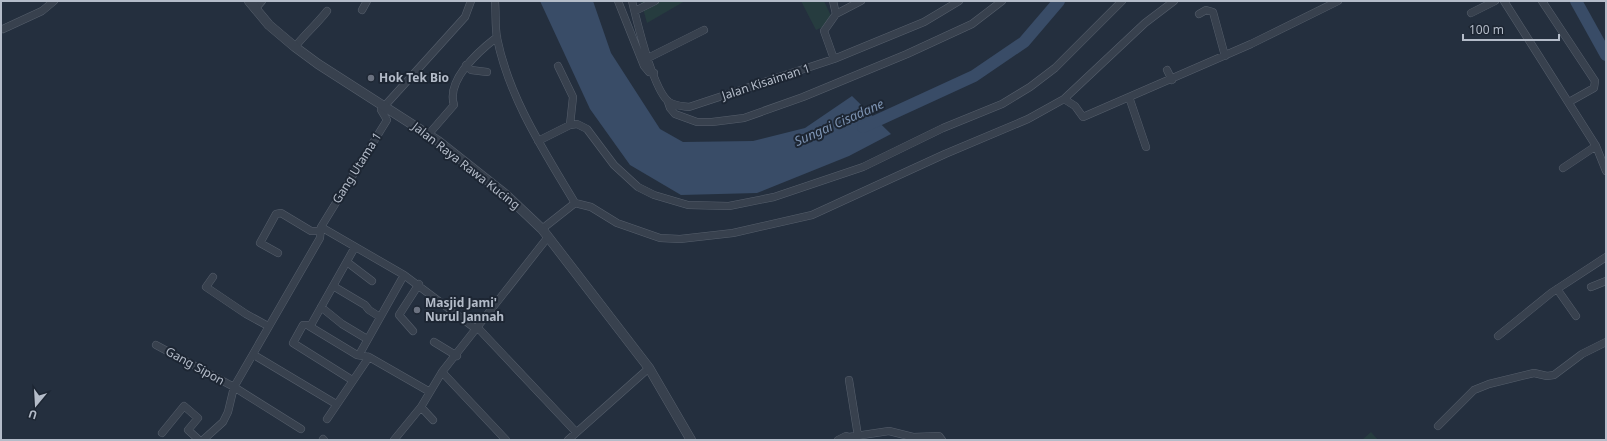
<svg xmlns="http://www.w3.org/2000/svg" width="1607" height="441" font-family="'Noto Sans',sans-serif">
<rect width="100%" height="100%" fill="#242f3e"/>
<path fill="#263c3f" d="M641 1H685L647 23Z
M801 1H824L834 22 816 30Z
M1371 432 1378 440H1362Z"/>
<path fill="#394c67" d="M540 1H593L611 53 660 129 683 142 753 141 805 128 852 96 891 134 849 156 757 193 681 195 630 165 590 109Z"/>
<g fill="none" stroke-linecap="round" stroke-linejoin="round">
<path stroke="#394c67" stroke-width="12" d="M1576 1 1606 55
M863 127 974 76 1024 42 1059 1"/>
<g stroke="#565f6c" stroke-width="8">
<path id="minor" d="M495 1C496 13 495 26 497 38 509 98 544 151 575 203
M618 1 644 66 649 72 654 73
M632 1C637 22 653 90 669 102 675 106 682 106 689 107L834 59 924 22 959 1
M833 1 836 14 824 31 834 59
M1504 1 1596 146 1606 171
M1542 1 1595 81 1594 88 1569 102
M255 9 262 1
M362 10 367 1
M635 11 655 1
M1471 13 1495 1
M836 14 861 1
M1199 14 1206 10 1213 12 1225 56
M3 29 42 11 54 1
M295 47C305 34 317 24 327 11
M648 58 704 30
M466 65 471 70 487 72
M558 66 573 97 570 125
M1167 70 1172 80
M1129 97 1146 147
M1064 99 1075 106 1083 117 1251 44 1338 1
M668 102 670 108 675 114 697 122H712L744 118 803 97 907 54 972 24 1002 1
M428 135 454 105C446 80 479 51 497 37
M538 141 570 125 577 124 587 129 614 165 638 187 654 195 688 205 729 206 774 197 863 167 943 128 1002 104 1030 87 1055 68 1122 1
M1563 168 1596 146
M321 227 404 275
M542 229 575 203 591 207 617 223 660 238 680 239 733 233 812 215 945 154 1028 119 1064 99 1145 23 1174 1
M278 253 260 243 276 214 281 213 311 231H321
M347 262 372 281
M213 277 206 287 246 314 268 326
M333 286 365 305 369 310 380 317
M1591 287 1606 281
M1557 289 1576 316
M321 307 342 324 367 339
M309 326 357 355 369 357 430 392
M478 328 576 432
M413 331 399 315 419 284
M1498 336 1551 293 1606 257
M434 342 457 356
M156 345 234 387 301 429
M254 355 336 404
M359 355 404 275 476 329
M442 372 506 440
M352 380 293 343 303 325H311L355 247
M849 380 858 436
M421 407 433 420
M327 419 369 357
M1438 426 1474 390 1489 384 1534 373 1547 376 1554 375 1582 354 1606 342
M162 433 184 406 198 418 188 430 199 440
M323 439 324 440
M203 440 223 422 228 412 234 387 320 238 321 227 387 120 381 110 465 17 471 1
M394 440 421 407 442 372 548 237
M568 440 649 368
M838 440 846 436 849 437 889 431 913 437 939 436 942 440"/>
</g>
<g stroke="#565f6c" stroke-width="10">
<path id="tertiary" d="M249 1 269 25 295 47 318 64 438 141 505 194 542 229 649 368 691 440"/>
</g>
<use href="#minor" stroke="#38414e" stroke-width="7"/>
<use href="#tertiary" stroke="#38414e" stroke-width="9"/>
</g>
<g fill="#6b7280" stroke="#1d2633" stroke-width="1.5">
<circle cx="371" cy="78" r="4"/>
<circle cx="417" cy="310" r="4"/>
</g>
<g text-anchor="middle" stroke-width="4" stroke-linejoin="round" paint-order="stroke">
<g font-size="12" font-weight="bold" fill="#b4bcc9" stroke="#1d2633" text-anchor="start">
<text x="379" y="82">Hok Tek Bio</text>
<text x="425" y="307">Masjid Jami'<tspan x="425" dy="14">Nurul Jannah</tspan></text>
</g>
<g font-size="12" fill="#b4bcc9" stroke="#1d2633">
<text transform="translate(766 82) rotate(-18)" y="4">Jalan Kisaiman 1</text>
<text transform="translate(466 166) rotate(38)" y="4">Jalan Raya Rawa Kucing</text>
<text transform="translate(357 168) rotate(-58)" y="4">Gang Utama 1</text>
<text transform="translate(195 366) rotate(29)" y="4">Gang Sipon</text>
</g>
<g font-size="13" font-style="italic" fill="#7c92b1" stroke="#1d2633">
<text transform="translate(839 122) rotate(-24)" y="5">Sungai Cisadane</text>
</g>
</g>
<rect width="1607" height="441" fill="none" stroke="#b4bcc9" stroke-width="4"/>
<g transform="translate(36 405) rotate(198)" stroke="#1d2633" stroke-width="3" paint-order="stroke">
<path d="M0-3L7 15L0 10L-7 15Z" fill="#b4bcc9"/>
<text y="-6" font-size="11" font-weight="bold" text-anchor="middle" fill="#b4bcc9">U</text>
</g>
<path d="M1463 34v6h96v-6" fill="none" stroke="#b4bcc9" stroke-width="2"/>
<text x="1469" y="34" font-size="12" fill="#b4bcc9" stroke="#1d2633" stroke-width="3" paint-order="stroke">100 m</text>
</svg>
